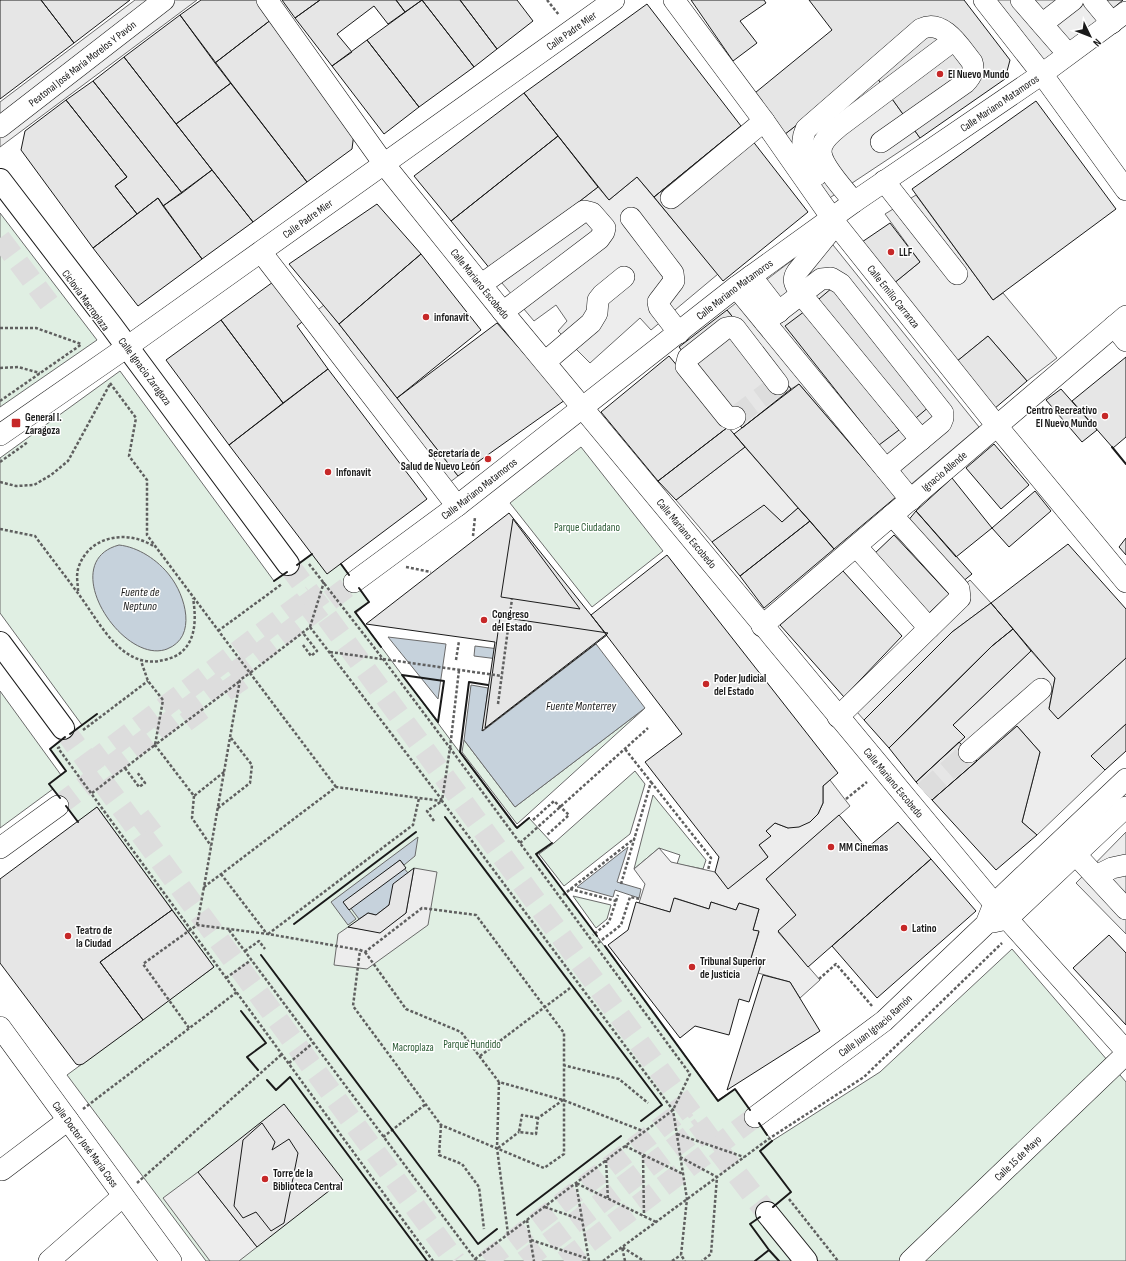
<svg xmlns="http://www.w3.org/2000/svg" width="1126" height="1261" font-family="'Sofia Sans Condensed',sans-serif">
<rect width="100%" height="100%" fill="#fff"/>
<path fill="#e0efe3" stroke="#6a6a6a" d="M0 213 97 340 0 407Z
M120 371 274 581 312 554 341 564 369 602 356 613 516 828 529 818 552 843 537 855 718 1100 735 1089 772 1141 880 1072 1012 949 1126 1082V1261H206L67 1075 214 967 97 807 78 822 53 789 0 828V691L61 775 66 771 50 749 82 725 0 613V458Z
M581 447 663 551 592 607 510 503Z
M645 708 517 824 462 752 464 740 515 807Z
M635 771 645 784 630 834 564 886 539 854 554 843Z
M653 795 706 860 703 869 677 864 680 855 659 848 634 869Z
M573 896 611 905 607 919 596 928Z"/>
<path fill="#ededed" stroke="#6a6a6a" d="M135 0H197L0 147V102Z
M994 0H1103L1111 10 1042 63Z
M870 68 920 138 828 199 780 138Z
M637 177 718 274 651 330 640 318 590 363 558 331 567 321 556 305 534 321 491 270 598 187 609 200Z
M916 195 993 300 1003 293 1057 358 1027 381 988 336 956 362 893 284 920 262 885 214Z
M825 235 979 427 896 497 799 384 791 389 727 310Z
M324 305 458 476 436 493 302 322Z
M745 447 798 508 782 522 764 506 712 542 676 500Z
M970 580 991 603 952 632 864 720 844 697Z
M1031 651 1055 678 1049 708 1058 719 1126 658V724L1092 756 1105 770 1037 835 1022 822 1040 752 1017 726 977 761 959 742 965 737 953 725Z
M830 780 850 806 766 879 796 915 778 932 820 980 800 998 790 982 758 973 762 961 751 958 759 932 753 930 759 909 739 903 736 910 711 902 709 909 675 898 670 912 639 903 645 884 634 869 659 848 671 862 715 872 728 888 768 857 759 845 770 836 766 831 775 823 788 828 818 814 823 803V786Z
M1126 832V934L1076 883Z
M414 868 437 872 428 925 367 969 334 965 338 934 348 927 380 932 406 913Z
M198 1172 257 1247 239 1261H210L163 1198Z"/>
<path fill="#c6d2dc" stroke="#6a6a6a" d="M119 545C138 547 158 560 170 576 185 595 198 637 167 649 123 666 55 562 119 545Z
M388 637 446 644 438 699Z
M596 644 645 708 515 807 464 740 471 685 488 688 483 731Z
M475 646 499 649 498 659 474 656Z
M418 837 415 856 404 865 400 860 344 903 356 919 348 925 331 902Z
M628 847 617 882 641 889 639 898 615 890 613 897 577 887Z
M403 867 408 873 389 905 376 915 368 913 359 919 350 907Z"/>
<path fill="#e6e6e6" stroke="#1a1a1a" d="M0 0H41L74 43 0 99Z
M41 0H130L74 43Z
M201 0H259L272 19 215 63 180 15Z
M282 0H320L295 18Z
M320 0H396L405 12 388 24 374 6 337 34 352 52 332 66 295 18Z
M396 0H422L405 12Z
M422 0H460L497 49 474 67Z
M422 0 474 67 419 107 367 40Z
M460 0H517L533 21 497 49Z
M691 0H764L766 3 740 21 757 43 733 61Z
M809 0H964L1010 60 1005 79 920 138 870 68 780 138 750 97 832 30Z
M1103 0H1123L1111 10Z
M647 4 741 126 654 197 637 177 609 200 524 93Z
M180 15 231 83 176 124 124 57Z
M272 19 354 133 352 149 307 182 215 63Z
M367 40 419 107 384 134 332 66Z
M124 57 212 170 182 193 93 81Z
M93 81 182 193 163 206 158 198 137 214 115 186 127 177 66 100Z
M231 83 307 182 253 222 176 124Z
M524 93 558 136 451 221 414 176Z
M66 100 127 177 115 186 137 214 93 248 21 150 25 131Z
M1036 101 1116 209 993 300 912 189Z
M741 126 808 212 723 281 654 197Z
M558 136 598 187 491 270 451 221Z
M212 170 253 222 202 259 163 206Z
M158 198 202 259 138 306 93 248Z
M377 204 421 254 339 324 289 264Z
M890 223 920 262 893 284 862 242Z
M421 254 481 330 397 398 339 324Z
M273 282 302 322 297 326 328 369 283 403 221 320Z
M832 288 930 406 910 423 813 304Z
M727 310 791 389 742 428 679 347Z
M805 311 899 430 879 445 785 326Z
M221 320 283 403 229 445 166 360Z
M497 323 565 400 458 476 397 398Z
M988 336 1027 381 994 409 956 362Z
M669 356 728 427 658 481 601 412Z
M1126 357V437L1113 448 1072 401Z
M328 369 427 499 327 574 229 445Z
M799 384 896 497 834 549 734 434Z
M1061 389 1097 430 1082 442 1046 400Z
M728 427 745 447 676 500 658 481Z
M994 444 1029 485 1001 509 966 468Z
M952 478 992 528 956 557 916 511Z
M1035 491 1051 511 1009 547 992 528Z
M764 505 782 522 798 508 810 521 740 576 712 542Z
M916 511 972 574 962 582 907 522Z
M509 513 607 635 482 731 495 642 366 624Z
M513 519 580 609 501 597Z
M810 521 834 549 764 608 740 576Z
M894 535 949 594 928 614 873 555Z
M1126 538V555L1119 547Z
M1068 544 1126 609V658L1058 719 1049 709 1055 678 991 603Z
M667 555 838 773 823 786V803L818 814 810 822 799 827 788 828 775 823 766 831 771 836 759 845 768 857 728 889 715 872 719 857 645 762 682 734 591 615Z
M843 571 902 636 844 697 780 625Z
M991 603 1013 629 992 646 889 748 864 720 952 632Z
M500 617 608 633 485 728Z
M1013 629 1031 651 953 725 965 737 916 782 889 748 992 646Z
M1126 724V751L1105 770 1091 756Z
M1017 726 1040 752 1022 822 1037 835 996 870 932 800Z
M959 742 977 761 932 800 916 782Z
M97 807 172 910 100 962 143 1020 83 1064 79 1065 76 1064 0 963V879Z
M839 815 867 848 898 822 931 859 808 967 778 931 796 915 766 879Z
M931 859 976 911 877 998 832 946Z
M400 860 406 868 349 910 343 902Z
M414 868 406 913 380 933 348 927 368 913 376 915 389 905 393 884Z
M674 898 709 909 711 902 736 910 739 903 759 909 753 930 759 931 751 958 762 961 749 1002 739 999 729 1035 695 1026 680 1038 608 945 628 930 636 902 670 912Z
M172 910 214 967 143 1020 100 962Z
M1109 935 1126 953V1025L1073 968Z
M763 975 790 982 820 1031 727 1090Z
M284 1104 343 1180 257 1247 198 1172Z
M262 1123 275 1142 272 1150 289 1139 298 1153 284 1223 271 1231 256 1212 243 1218 234 1206 243 1140Z"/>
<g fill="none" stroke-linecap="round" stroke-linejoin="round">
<path stroke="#ddd" stroke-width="21" stroke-dasharray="21 10" stroke-linecap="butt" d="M0 238 49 303
M735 417 784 380
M228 677 240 694
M188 708 200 724
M89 764 312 595
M924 792 969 752
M58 806 354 582
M138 831 156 817
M486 1261 687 1107
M524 1261 701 1127
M564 1261 755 1117"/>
<path stroke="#ddd" stroke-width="22" stroke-dasharray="22 11" stroke-linecap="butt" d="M288 564 715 1146 767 1213
M63 728 455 1261"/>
<g stroke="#1a1a1a" stroke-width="22">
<g id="minor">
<path id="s1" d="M267 0 384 164 503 312 1002 913 1126 1051"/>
<path id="s2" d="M674 0 764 121 836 224 997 426 1126 582"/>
<path d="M984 0 1042 74 1126 190"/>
<path d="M1021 0 1068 54"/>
<path d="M1093 0 1112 23"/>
<path d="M1042 24 1073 0"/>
<path id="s3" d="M0 127 164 0"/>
<path d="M817 175C806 160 798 147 806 129L921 29C943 18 960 47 972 62 975 71 971 77 965 83L881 142"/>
<path d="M884 181 957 274"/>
<path d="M671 198 764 121"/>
<path d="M854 202C845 190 816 161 822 146 825 137 834 131 841 125L954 40"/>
<path d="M631 218 673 273 674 281 658 302 659 307 679 333"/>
<path d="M836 224 797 272C791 281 796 286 801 294L921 440"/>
<path d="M261 252 457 506"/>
<path d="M751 276 779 312"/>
<path d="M482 284 584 211 592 213 605 228 604 232 599 239 503 312"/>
<path d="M736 287 911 500"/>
<path d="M765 322 821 279 831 278 841 284 943 413V418L941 423 886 469"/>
<path d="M1114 326 1126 341"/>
<path d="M545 362 591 323 597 313 598 300 602 295 624 277"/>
<path d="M735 417 731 419 727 417 686 366 688 358 726 328 731 327 735 328 778 384"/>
<path id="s4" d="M0 435 127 347 614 0"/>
<path d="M856 546 929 628"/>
<path id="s5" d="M354 582 457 506 736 287 854 202 1042 74 1126 12"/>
<path id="s6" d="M762 626 1126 316"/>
<path d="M838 717 960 598 959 589 892 515"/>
<path d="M969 752 1041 689"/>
<path d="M0 848 58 806"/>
<path d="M1076 855 1126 909"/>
<path d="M1096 876 1112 868 1126 865"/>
<path d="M993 922 1007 919 1126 807"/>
<path id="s7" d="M0 1027 171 1261"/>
<path id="s8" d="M755 1117 884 1021 986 924 994 904 1126 779"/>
<path d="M2 1170 68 1120"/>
<path d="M49 1261 123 1196"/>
<path id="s9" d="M910 1261 1126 1054"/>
</g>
</g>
<g stroke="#1a1a1a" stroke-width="24">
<g id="major">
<path id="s10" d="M0 180 111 325 288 564"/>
<path d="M0 643 63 728"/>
<path d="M767 1213 806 1261"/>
</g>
</g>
<path stroke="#5f5f5f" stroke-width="2.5" stroke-dasharray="3 2" stroke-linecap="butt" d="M547 0 559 15
M0 328H36L81 344
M0 368 18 367 40 373
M110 383 136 418 129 456 147 480V535L250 673 310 627 324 582
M0 401 82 344
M0 462 28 442
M0 482 16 486 34 485 51 475 68 461 110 384
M0 529 35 536C49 555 63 573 77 592 98 619 119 667 159 661 165 660 173 658 179 654 197 641 196 617 193 598
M473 536 475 517
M309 564 383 659 450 748
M406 567 431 572
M78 591C78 585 76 576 78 569 88 535 128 529 155 547
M310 627 442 800
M218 631 282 584
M303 645 311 656 317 651 303 633
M330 652 382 659
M456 660 459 641
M498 704 512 599
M83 730 148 681
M60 747 58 748 433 1261
M125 768 139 787 145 783 137 772
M224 772 194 796 155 745 240 681
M651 782 711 858 708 870
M336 787 250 673 240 680 204 887 336 787 442 801
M92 793 155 745 163 700 148 681 141 661
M194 796 192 818 211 846
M846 799 867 782
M218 808 250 783 252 765 231 738
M533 820 554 801 569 815 547 835
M434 821 427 811 442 801
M520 843 648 728
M221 874 267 934
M621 884 651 782 625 749
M570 889 616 901 609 922 593 935
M563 895 635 838
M616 901 618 895
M197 925 204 887
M229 930 475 1259 479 1261
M268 934 413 825 419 798
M598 943 621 925 630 897 640 899
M245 951 259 941 265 949
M365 952 406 1009 461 1032 499 1082 563 1100 643 1131
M226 978 251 960
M819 979 836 964 872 1006
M189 1028 143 964 197 925 268 934 360 950 365 952 422 908 476 915 564 1033V1154L544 1168 441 1125 353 1006 360 950
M480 1056 570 988
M289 1063 313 1043
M563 1065 619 1079 648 1103
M499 1082 497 1148 508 1234
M83 1109 237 992
M538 1118 522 1115 519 1132 536 1134 538 1118 563 1100
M441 1125 439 1155 462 1164 479 1187 484 1229
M677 1134 744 1157
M383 1137 426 1104
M625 1146 683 1174
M498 1148 519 1132
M643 1155 644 1216
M680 1157 717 1177 711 1254 702 1261
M606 1160 608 1200
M137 1183 282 1054
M789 1199 838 1261
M545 1207 582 1220
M527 1220 534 1261
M531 1240 589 1259
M475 1259 673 1110 690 1074 450 748 442 801 673 1110 687 1199 681 1255 685 1261
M589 1261 576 1183 656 1222
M603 1261 770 1138 864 1077 1002 943
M625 1261 622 1247 644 1261
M672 1261 681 1255"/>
<use href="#minor" stroke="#fff" stroke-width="21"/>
<use href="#major" stroke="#fff" stroke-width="22"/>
<path stroke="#5f5f5f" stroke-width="2.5" stroke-dasharray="3 2" stroke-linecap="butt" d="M383 659 502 676
M450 748 459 670"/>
<path stroke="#1a1a1a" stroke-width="2" d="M1112 447 1126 464
M341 564 349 575
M297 565 312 554
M274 581 287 572
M359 588 369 602 355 612 381 647
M402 675 444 681 438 722Z
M488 685 469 682 460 752 517 828 529 818
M70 734 97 714
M60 798 49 784 66 771 50 749 65 737
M66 806 78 822
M445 817 662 1105 641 1121
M552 843 536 854 597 936
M294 924 416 832
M605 946 718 1101 735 1089 750 1110
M261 955 478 1244 497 1229
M241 1011 266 1043 247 1057 258 1070
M267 1080 276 1090 290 1077 427 1261
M759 1123 767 1135
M772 1141 760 1151 791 1192 773 1207
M517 1215 621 1136
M769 1250 779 1261
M755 1261 769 1250 750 1224 760 1217"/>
</g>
<g fill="#c62828" stroke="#fff" stroke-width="1.5">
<circle cx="940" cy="74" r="4"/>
<circle cx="891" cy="252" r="4"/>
<circle cx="426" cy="317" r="4"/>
<circle cx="1105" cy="416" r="4"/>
<rect x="11" y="418" width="10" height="10" rx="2"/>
<circle cx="488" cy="459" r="4"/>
<circle cx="328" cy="472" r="4"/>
<circle cx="484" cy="620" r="4"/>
<circle cx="706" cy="684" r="4"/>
<circle cx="831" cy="847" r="4"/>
<circle cx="904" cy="928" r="4"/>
<circle cx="68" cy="936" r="4"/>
<circle cx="692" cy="967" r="4"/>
<circle cx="265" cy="1179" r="4"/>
</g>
<g text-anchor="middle" stroke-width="3" stroke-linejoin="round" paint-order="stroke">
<g font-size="11" fill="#1a1a1a" stroke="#fff">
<text dy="4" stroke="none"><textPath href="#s4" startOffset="700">Calle Padre Mier</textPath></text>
<text dy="4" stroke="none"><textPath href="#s3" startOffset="104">Peatonal José María Morelos Y Pavón</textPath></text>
<text dy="4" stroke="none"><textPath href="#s5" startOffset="804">Calle Mariano Matamoros</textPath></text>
<text dy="4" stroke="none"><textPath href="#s4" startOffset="376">Calle Padre Mier</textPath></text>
<text dy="4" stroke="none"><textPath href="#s1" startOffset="355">Calle Mariano Escobedo</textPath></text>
<text dy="4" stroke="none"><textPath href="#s5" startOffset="480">Calle Mariano Matamoros</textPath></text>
<text dy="4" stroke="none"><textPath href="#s2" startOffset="369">Calle Emilio Carranza</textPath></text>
<text transform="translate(86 300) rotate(54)" y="4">Ciclovía Macroplaza</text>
<text dy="4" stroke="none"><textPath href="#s10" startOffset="240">Calle Ignacio Zaragoza</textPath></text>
<text dy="4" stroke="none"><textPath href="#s6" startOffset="239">Ignacio Allende</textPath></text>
<text dy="4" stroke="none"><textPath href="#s5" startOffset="156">Calle Mariano Matamoros</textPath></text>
<text dy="4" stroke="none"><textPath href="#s1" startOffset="679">Calle Mariano Escobedo</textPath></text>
<text dy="4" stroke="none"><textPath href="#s1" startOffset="1003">Calle Mariano Escobedo</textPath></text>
<text dy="4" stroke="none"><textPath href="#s8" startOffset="151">Calle Juan Ignacio Ramón</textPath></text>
<text dy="4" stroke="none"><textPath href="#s7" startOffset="145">Calle Doctor José María Coss</textPath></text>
<text dy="4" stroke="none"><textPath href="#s9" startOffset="149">Calle 15 de Mayo</textPath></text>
</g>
<g font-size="11" font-weight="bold" fill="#1a1a1a" stroke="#fff" text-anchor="start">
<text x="948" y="78">El Nuevo Mundo</text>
<text x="899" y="256">LLF</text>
<text x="434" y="321">infonavit</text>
<text x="1097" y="414" text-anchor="end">Centro Recreativo<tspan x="1097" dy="13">El Nuevo Mundo</tspan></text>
<text x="25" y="421">General I.<tspan x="25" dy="13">Zaragoza</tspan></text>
<text x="480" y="457" text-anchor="end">Secretaría de<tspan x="480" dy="13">Salud de Nuevo León</tspan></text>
<text x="336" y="476">Infonavit</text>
<text x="492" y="618">Congreso<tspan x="492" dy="13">del Estado</tspan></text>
<text x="714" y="682">Poder Judicial<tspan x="714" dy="13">del Estado</tspan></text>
<text x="839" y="851">MM Cinemas</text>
<text x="912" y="932">Latino</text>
<text x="76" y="934">Teatro de<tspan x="76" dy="13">la Ciudad</tspan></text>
<text x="700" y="965">Tribunal Superior<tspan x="700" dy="13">de Justicia</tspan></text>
<text x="273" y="1177">Torre de la<tspan x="273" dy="13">Biblioteca Central</tspan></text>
</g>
<g font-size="11" fill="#2b5a34" stroke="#fff">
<text x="587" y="531">Parque Ciudadano</text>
<text x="472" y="1048">Parque Hundido</text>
<text x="413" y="1051">Macroplaza</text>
</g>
<g font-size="12" font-style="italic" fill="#1a1a1a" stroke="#fff">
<text x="140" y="596">Fuente de<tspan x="140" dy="14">Neptuno</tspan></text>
<text x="581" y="710">Fuente Monterrey</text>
</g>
</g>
<g transform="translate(1090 36) rotate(133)" stroke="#ffffff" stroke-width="3" paint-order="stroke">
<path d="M0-3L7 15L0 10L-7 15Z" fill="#1a1a1a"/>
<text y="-6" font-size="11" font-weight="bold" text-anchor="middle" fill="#1a1a1a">N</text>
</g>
</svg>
